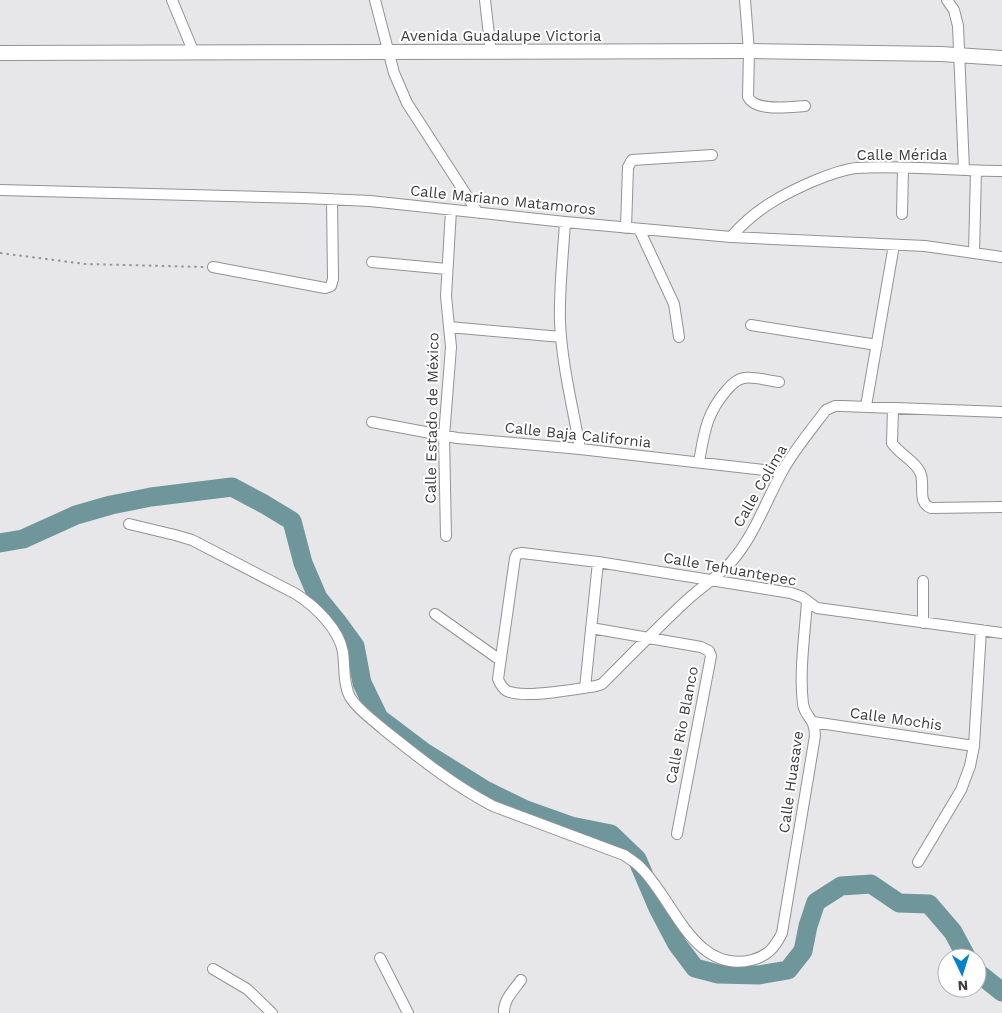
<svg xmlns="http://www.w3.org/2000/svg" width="1002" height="1013" font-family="'Work Sans',sans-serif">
<rect width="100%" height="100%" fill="#e7e6e9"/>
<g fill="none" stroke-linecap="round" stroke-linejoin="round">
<path stroke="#6f969a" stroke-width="19" d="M0 543 23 539 76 515 111 505 151 497 232 487 264 504 292 521 303 563 318 598 339 624 355 646 362 683 379 718 424 752 485 790 526 810 571 826 611 834 637 859 658 908 677 944 695 968 718 974 759 975 788 970 803 951 808 926 816 902 841 886 871 884 899 903 929 904 953 932 967 958
M977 972 1002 992"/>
<g stroke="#939295" stroke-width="12">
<path id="minor" d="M172 0 194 53
M375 0 394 73 407 103 478 213
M485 0 491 53
M745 0 749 51 748 97C755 112 790 107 805 106
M947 0 954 10 958 26 964 170
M0 190 304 198 370 201 565 222 731 237 925 246 1002 257
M902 214 903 169
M565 222C563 256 559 289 560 323 562 365 573 408 580 449
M626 228 628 167 632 160 712 155
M639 229 674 304 679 337
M731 237C755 209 783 194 816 180 829 175 843 169 857 168 905 165 954 171 1002 171
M974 252 976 171
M372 262 447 269
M213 267 325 288 331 286 333 279 332 199
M751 325 877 345
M449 327 561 337
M866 406 894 245
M893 408 892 443C899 454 914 460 920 472 926 485 916 502 931 508L1002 507
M1002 412 842 406H835L826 410C811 430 794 450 782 472 766 501 754 536 732 561 718 577 701 587 686 601 657 628 630 656 602 684L596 686C577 689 524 699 507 691 502 688 500 684 498 679L515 558 517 554 522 553 598 562 791 593 802 597 817 608 1002 633
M372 422 457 438 580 449 782 472
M699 462C704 434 706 414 726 391 730 386 736 379 744 378 754 376 768 381 779 382
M129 524 175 535 192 540 296 594C315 606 339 629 343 652 345 667 343 684 350 697 358 710 372 719 383 729 418 757 453 785 493 806L624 855C630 859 637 863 642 869 674 901 694 974 752 960 768 956 775 947 782 933L815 736C815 717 805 718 803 704 799 672 805 633 807 601
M446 536 444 436 451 347 446 296 451 210
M923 581V623
M435 614 500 660
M591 628 701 647 709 651 711 656 677 834
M585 688 598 562
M813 722 974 746
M918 862 961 790 970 766 974 746 981 630
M380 958 408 1013
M213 969 247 989 272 1013
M504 1013C503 1000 514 990 521 980"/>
</g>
<g stroke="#939295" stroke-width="16">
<path id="secondary" d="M0 53 749 51 941 54 1002 58"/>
</g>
<path stroke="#969597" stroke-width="2" stroke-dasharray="2.5 4" stroke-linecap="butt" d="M0 253 85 264 204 267"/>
<use href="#minor" stroke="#fff" stroke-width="10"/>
<use href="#secondary" stroke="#fff" stroke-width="14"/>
</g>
<g text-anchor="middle" stroke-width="4" stroke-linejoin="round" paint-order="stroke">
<g font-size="15" fill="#3d3d3e" stroke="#fff">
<text x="501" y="41">Avenida Guadalupe Victoria</text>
<text x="902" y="160">Calle Mérida</text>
<text transform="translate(503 200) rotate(6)" y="5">Calle Mariano Matamoros</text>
<text transform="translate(432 418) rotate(-89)" y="5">Calle Estado de México</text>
<text transform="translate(578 435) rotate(6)" y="5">Calle Baja California</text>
<text transform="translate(760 486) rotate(-60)" y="5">Calle Colima</text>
<text transform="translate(730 569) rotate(10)" y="5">Calle Tehuantepec</text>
<text transform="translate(896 719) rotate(8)" y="5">Calle Mochis</text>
<text transform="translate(682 725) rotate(-79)" y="5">Calle Rio Blanco</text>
<text transform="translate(791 782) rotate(-82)" y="5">Calle Huasave</text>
</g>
</g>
<g transform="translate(962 973) rotate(176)"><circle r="24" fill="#ffffff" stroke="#b1b1b2"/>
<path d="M0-4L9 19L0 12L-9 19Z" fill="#0582ca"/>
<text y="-8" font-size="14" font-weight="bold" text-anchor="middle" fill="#3d3d3e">N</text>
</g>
</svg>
